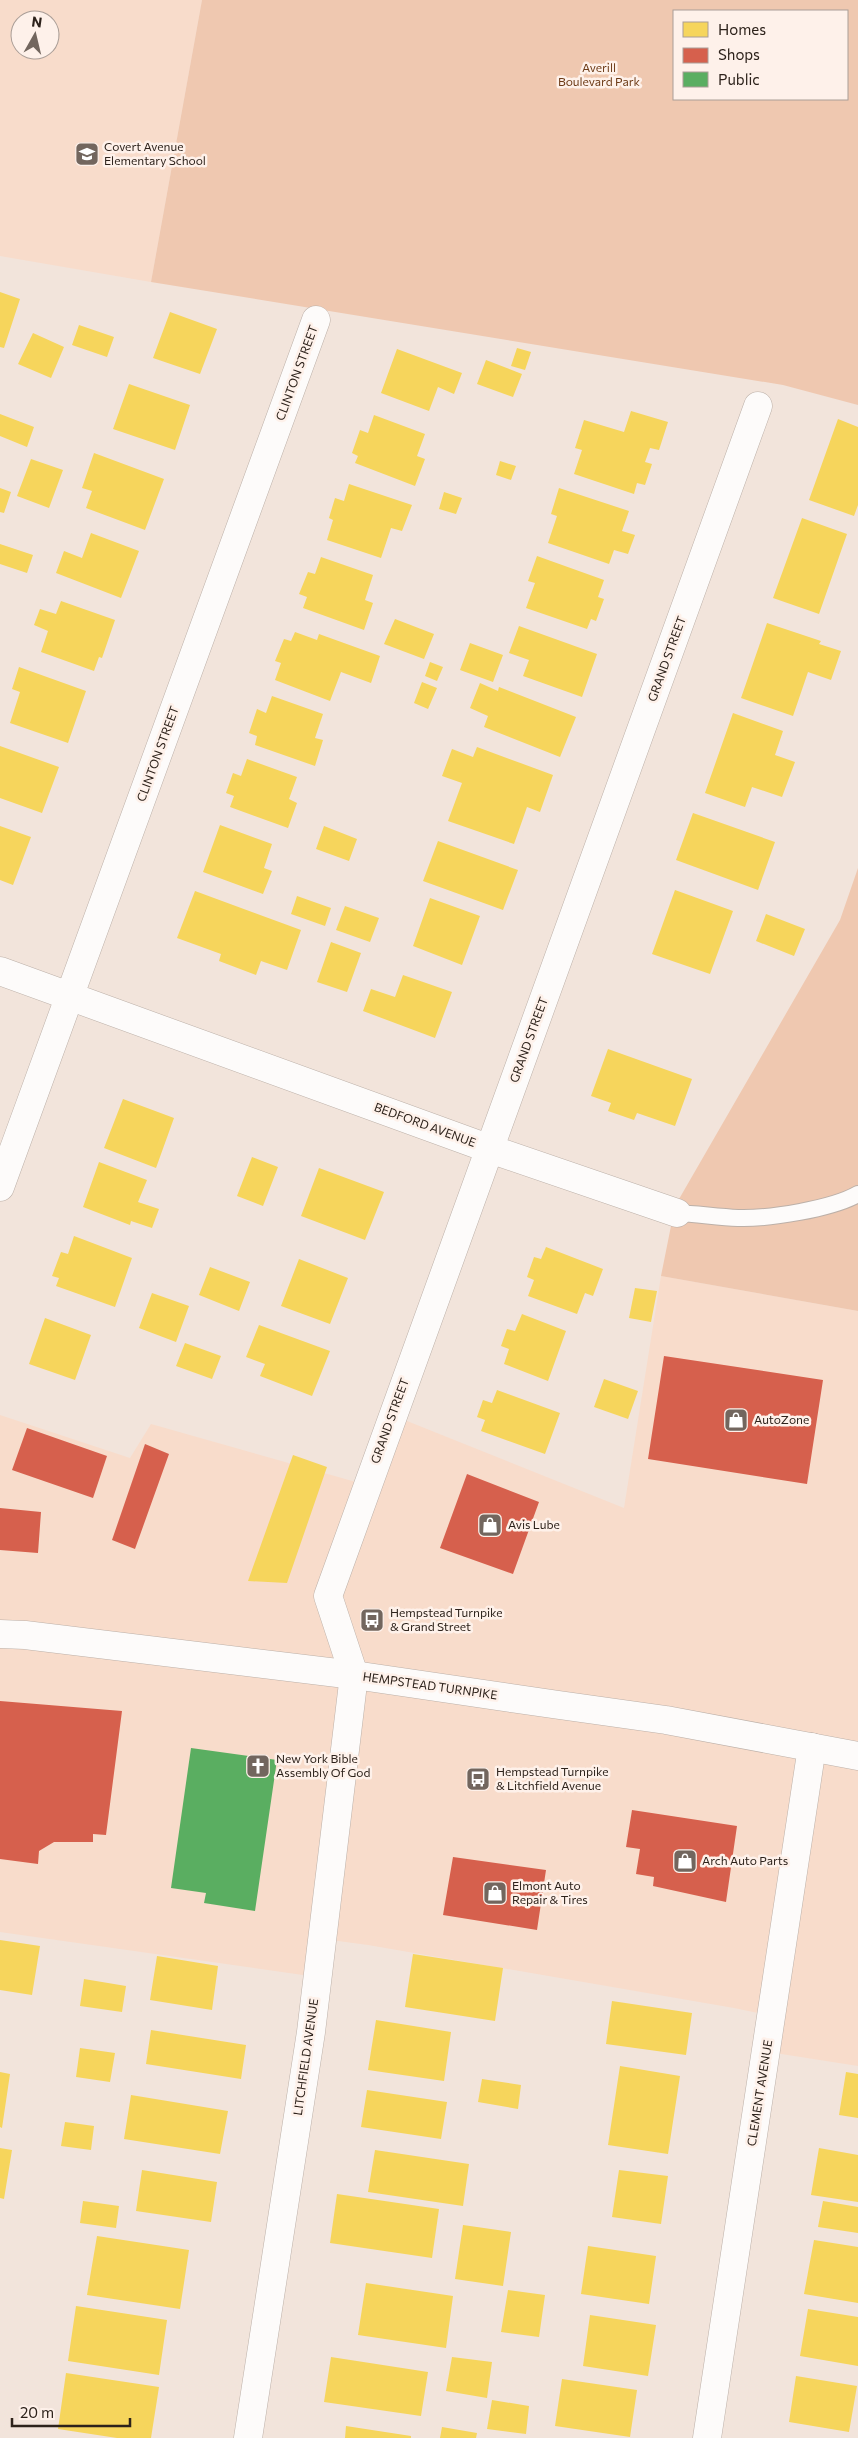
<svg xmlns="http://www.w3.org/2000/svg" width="858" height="2438" font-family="Commissioner,sans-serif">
<rect width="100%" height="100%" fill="#f2e4db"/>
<path fill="#f8dccb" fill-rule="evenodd" d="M0 0H202L151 282 0 256ZM20 20H50V50H20Z
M661 1276 858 1311V2066L775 2053 777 2017 734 2008 368 1945 316 1938 310 1976 0 1932V1415L130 1458 151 1424 363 1484 392 1415 624 1508Z"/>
<path fill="#efc8b0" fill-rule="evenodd" d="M202 0H858V405L783 385 151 282ZM674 11H847V99H674Z
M858 868V1311L661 1276 675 1206 840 920Z"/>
<path fill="#f6d55c" d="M0 292 20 299 4 348 0 347Z
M170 312 217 329 200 374 153 358Z
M79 325 114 337 107 357 72 345Z
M33 333 64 347 51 378 18 364Z
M517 348 531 352 525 370 511 366Z
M397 349 462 373 454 394 438 387 429 411 381 393Z
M486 360 522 374 513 397 477 384Z
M129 384 190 405 175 450 113 429Z
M631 411 668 422 659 450 650 448 645 462 652 464 645 485 637 483 634 494 574 474 582 450 575 448 584 420 624 432Z
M0 414 34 427 27 447 0 436Z
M374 415 425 434 417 456 425 459 415 486 355 463 358 456 352 453 360 430 368 433Z
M838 419 858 427V505L854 516 809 500Z
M94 453 164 479 145 530 86 508 92 491 82 488Z
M31 459 63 470 49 508 17 496Z
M500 461 516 466 511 480 496 475Z
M349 484 412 505 402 531 391 528 381 558 327 540 333 520 329 518 335 498 344 501Z
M0 488 11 492 4 513 0 512Z
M559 488 629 511 622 531 635 535 628 554 614 550 609 564 548 543 557 516 551 514Z
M444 492 462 498 456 514 439 509Z
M802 518 847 534 819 614 773 598Z
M91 533 139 551 121 598 56 573 64 551 82 558Z
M0 544 33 555 27 573 0 564Z
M537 556 604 580 598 597 604 599 596 621 591 619 587 629 526 608 535 583 528 581Z
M321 557 373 575 365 600 373 603 364 630 303 608 307 597 299 594 308 572 315 574Z
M61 601 115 620 102 658 99 657 94 671 41 652 48 631 34 625 40 609 56 614Z
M395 619 434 634 424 659 384 644Z
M767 623 821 641 819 644 841 651 831 680 808 672 793 716 741 698Z
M519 626 597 654 582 697 523 676 529 660 509 653Z
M295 632 317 640 319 634 380 656 371 683 341 672 330 701 275 680 281 663 275 661 284 639 291 641Z
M470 643 503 655 493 682 460 670Z
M430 662 443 667 437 681 425 676Z
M19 667 86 691 68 743 10 723 20 692 12 689Z
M422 682 437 688 428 709 414 703Z
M480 683 498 691 499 687 576 717 560 757 484 727 488 716 470 708Z
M272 696 323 714 315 738 323 740 315 766 255 745 257 736 249 733 257 709 266 713Z
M733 713 783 731 775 755 795 762 782 797 752 787 745 807 705 793Z
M0 746 59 767 42 813 0 798Z
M477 747 553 775 540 812 527 807 514 844 448 821 462 783 442 776 452 749 473 757Z
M247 759 297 777 289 799 297 803 288 828 230 807 234 796 226 793 233 773 241 776Z
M693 813 775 842 758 890 676 860Z
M220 825 272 844 264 868 272 871 263 894 203 872Z
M0 826 31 837 13 885 0 880Z
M324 826 357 839 349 861 316 849Z
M438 841 518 870 503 910 423 881Z
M675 890 733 911 710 974 652 954Z
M195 891 301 930 287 970 261 961 256 975 219 961 221 954 177 938Z
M297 896 331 908 325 926 291 914Z
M430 898 480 916 462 965 413 946Z
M345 906 379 918 370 942 336 930Z
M766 914 805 929 794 956 756 941Z
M331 942 361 953 347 992 317 982Z
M403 975 452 992 435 1038 363 1011 371 989 395 997Z
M608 1049 692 1079 675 1126 637 1113 634 1120 608 1111 611 1103 591 1096Z
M123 1099 174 1118 156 1168 104 1148Z
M252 1157 278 1167 263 1206 237 1196Z
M99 1162 147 1180 138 1202 159 1209 152 1228 131 1221 130 1225 83 1207Z
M319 1168 384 1192 365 1240 301 1216Z
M74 1236 132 1258 115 1307 56 1286 59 1278 52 1276 61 1252 68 1254Z
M546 1247 603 1269 593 1296 585 1293 577 1314 528 1296 534 1280 527 1277 534 1257 541 1259Z
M299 1259 348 1278 330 1324 281 1306Z
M210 1267 250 1282 239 1311 199 1295Z
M635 1288 657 1291 651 1322 629 1318Z
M152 1293 189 1306 176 1342 139 1328Z
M522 1314 566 1331 548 1381 504 1364 509 1349 501 1346 507 1329 515 1331Z
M45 1318 91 1335 75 1380 29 1364Z
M259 1325 330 1351 312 1396 260 1376 265 1364 246 1357Z
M185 1343 221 1356 212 1379 176 1366Z
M604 1379 638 1391 628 1419 594 1407Z
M497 1390 560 1413 545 1454 481 1431 485 1420 477 1417 483 1400 492 1403Z
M293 1455 327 1467 287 1583 248 1581Z
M0 1940 40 1946 32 1995 0 1990Z
M413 1954 503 1968 495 2021 405 2007Z
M157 1956 218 1966 212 2010 150 2000Z
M84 1979 126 1986 122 2012 80 2006Z
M612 2001 692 2013 686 2055 606 2044Z
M376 2020 451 2032 444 2081 368 2070Z
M151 2030 246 2045 241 2079 146 2064Z
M80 2048 115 2053 110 2082 76 2077Z
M620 2066 680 2076 668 2154 608 2145Z
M0 2072 10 2074 2 2128 0 2127Z
M846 2072 858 2074V2118L839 2115Z
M482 2079 521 2085 518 2109 478 2102Z
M367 2090 447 2102 441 2139 361 2127Z
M131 2095 228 2111 220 2154 124 2139Z
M65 2122 94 2126 91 2150 61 2146Z
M0 2148 12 2150 4 2199 0 2198Z
M819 2148 858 2155V2202L811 2195Z
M375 2150 469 2164 463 2206 368 2192Z
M142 2170 217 2182 211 2222 136 2211Z
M619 2170 668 2176 661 2224 612 2217Z
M337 2194 439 2209 432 2258 330 2243Z
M83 2201 119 2206 116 2228 80 2223Z
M823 2201 858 2207V2233L818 2227Z
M463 2225 511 2232 503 2286 455 2279Z
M97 2236 189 2250 180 2309 87 2295Z
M814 2240 858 2247V2303L804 2294Z
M588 2246 656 2256 649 2304 581 2294Z
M366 2283 453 2296 446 2348 358 2335Z
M508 2290 545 2295 539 2337 501 2332Z
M76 2306 167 2320 159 2375 68 2361Z
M808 2309 858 2317V2366L800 2356Z
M590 2315 656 2325 648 2376 583 2366Z
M331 2357 428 2372 421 2416 324 2402Z
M452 2357 492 2362 487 2398 446 2391Z
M66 2373 159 2387 151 2438H117L58 2429Z
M796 2376 857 2386 849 2432 789 2422Z
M562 2379 637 2390 630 2437 555 2426Z
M492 2400 529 2406 526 2434 487 2429Z
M346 2426 411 2436V2438H345Z
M442 2427 477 2433 476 2438H440Z"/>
<path fill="#d6604d" d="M664 1356 823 1380 807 1484 648 1459Z
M27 1428 107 1456 93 1498 12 1470Z
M145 1444 169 1454 135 1549 112 1540Z
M467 1474 539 1502 513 1574 440 1548Z
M0 1508 41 1512 38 1553 0 1550Z
M0 1701 122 1711 106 1835 93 1834V1842H54L39 1851 38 1864 0 1859Z
M632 1810 737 1826 726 1902 653 1886 654 1877 636 1874 640 1849 626 1847Z
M453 1857 546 1870 537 1930 443 1915Z"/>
<path fill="#5aae61" d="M191 1748 277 1760 255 1911 204 1903 206 1893 171 1888Z"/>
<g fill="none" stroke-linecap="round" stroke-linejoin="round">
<g stroke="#bcb0a8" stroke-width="18">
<path id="lane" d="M677 1213C697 1214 718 1217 738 1218 768 1219 832 1209 858 1194"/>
</g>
<g stroke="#bcb0a8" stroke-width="29">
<path id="street" d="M0 971 490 1149 677 1213
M0 1187 316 320
M248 2438 311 2032 354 1675 328 1596 758 406
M707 2438 812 1747"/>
</g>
<g stroke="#bcb0a8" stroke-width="29">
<path id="primary" d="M0 1634 25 1635 354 1675 559 1705 666 1720 858 1756"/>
</g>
<use href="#lane" stroke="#fdfbfa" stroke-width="16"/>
<use href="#street" stroke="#fdfbfa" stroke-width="28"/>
<use href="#primary" stroke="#fdfbfa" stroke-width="28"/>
</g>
<defs>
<g id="school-square" transform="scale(1.25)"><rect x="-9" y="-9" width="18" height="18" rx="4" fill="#72665e" stroke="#fef1ea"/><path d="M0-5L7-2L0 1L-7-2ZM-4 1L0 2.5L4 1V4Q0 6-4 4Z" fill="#fff"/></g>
<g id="shop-square" transform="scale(1.25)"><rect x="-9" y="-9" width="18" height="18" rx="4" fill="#72665e" stroke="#fef1ea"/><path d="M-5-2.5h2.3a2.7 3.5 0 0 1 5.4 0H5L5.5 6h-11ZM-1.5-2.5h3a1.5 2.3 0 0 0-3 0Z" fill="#fff"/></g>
<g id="bus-square" transform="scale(1.25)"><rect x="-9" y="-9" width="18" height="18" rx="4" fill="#72665e" stroke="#fef1ea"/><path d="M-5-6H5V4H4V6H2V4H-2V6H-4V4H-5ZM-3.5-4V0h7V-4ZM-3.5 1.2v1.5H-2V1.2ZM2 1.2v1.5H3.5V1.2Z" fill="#fff"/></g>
<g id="church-square" transform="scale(1.25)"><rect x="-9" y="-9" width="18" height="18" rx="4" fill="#72665e" stroke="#fef1ea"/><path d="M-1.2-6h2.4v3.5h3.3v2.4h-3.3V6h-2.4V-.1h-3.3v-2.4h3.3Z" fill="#fff"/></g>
</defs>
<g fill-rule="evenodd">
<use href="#school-square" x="87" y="154"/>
<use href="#shop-square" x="736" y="1420"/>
<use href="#shop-square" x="490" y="1525"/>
<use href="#bus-square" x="372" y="1620"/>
<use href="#church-square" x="258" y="1766"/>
<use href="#bus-square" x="478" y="1779"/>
<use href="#shop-square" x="685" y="1861"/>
<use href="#shop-square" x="495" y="1893"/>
</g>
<g text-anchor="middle" stroke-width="5" stroke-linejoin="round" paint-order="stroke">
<g font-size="12" fill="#6d3b17" stroke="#fef1ea">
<text x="599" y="72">Averill<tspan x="599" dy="14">Boulevard Park</tspan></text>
</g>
<g font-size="12" fill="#2d221b" stroke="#fef1ea" text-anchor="start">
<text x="104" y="151">Covert Avenue<tspan x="104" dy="14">Elementary School</tspan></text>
<text x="754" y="1424">AutoZone</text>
<text x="508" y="1529">Avis Lube</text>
<text x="390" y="1617">Hempstead Turnpike<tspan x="390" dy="14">&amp; Grand Street</tspan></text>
<text x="276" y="1763">New York Bible<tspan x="276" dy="14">Assembly Of God</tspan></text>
<text x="496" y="1776">Hempstead Turnpike<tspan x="496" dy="14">&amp; Litchfield Avenue</tspan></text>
<text x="702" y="1865">Arch Auto Parts</text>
<text x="512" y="1890">Elmont Auto<tspan x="512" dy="14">Repair &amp; Tires</tspan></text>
</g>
<g font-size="12" fill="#2d221b" stroke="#fef1ea">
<text transform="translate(297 373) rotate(-70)" y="4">CLINTON STREET</text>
<text transform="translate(667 659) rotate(-70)" y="4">GRAND STREET</text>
<text transform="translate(158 754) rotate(-70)" y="4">CLINTON STREET</text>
<text transform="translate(529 1040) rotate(-70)" y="4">GRAND STREET</text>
<text transform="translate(425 1125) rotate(20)" y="4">BEDFORD AVENUE</text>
<text transform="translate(390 1421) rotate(-70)" y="4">GRAND STREET</text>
<text transform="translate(430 1686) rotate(8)" y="4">HEMPSTEAD TURNPIKE</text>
<text transform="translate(306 2057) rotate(-82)" y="4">LITCHFIELD AVENUE</text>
<text transform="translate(760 2093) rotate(-81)" y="4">CLEMENT AVENUE</text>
</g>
</g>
<rect x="673" y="10" width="175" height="90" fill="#fef1ea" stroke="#aa9e97"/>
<rect x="683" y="22" width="25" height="15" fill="#f6d55c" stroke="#aa9e97"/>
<text x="718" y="35" font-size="15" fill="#2d221b">Homes</text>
<rect x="683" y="48" width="25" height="15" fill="#d6604d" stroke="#aa9e97"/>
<text x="718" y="60" font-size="15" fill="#2d221b">Shops</text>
<rect x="683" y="72" width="25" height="15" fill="#5aae61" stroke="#aa9e97"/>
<text x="718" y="85" font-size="15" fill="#2d221b">Public</text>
<g transform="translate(35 35) rotate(8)"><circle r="24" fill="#fef1ea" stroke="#aa9e97"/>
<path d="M0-4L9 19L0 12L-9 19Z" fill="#72665e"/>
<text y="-8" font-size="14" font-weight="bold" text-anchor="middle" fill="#2d221b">N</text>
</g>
<path d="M12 2418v8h118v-8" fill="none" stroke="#2d221b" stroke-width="2.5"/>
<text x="20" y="2418" font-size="15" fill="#2d221b" stroke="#fef1ea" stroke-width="4" paint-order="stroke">20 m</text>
</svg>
